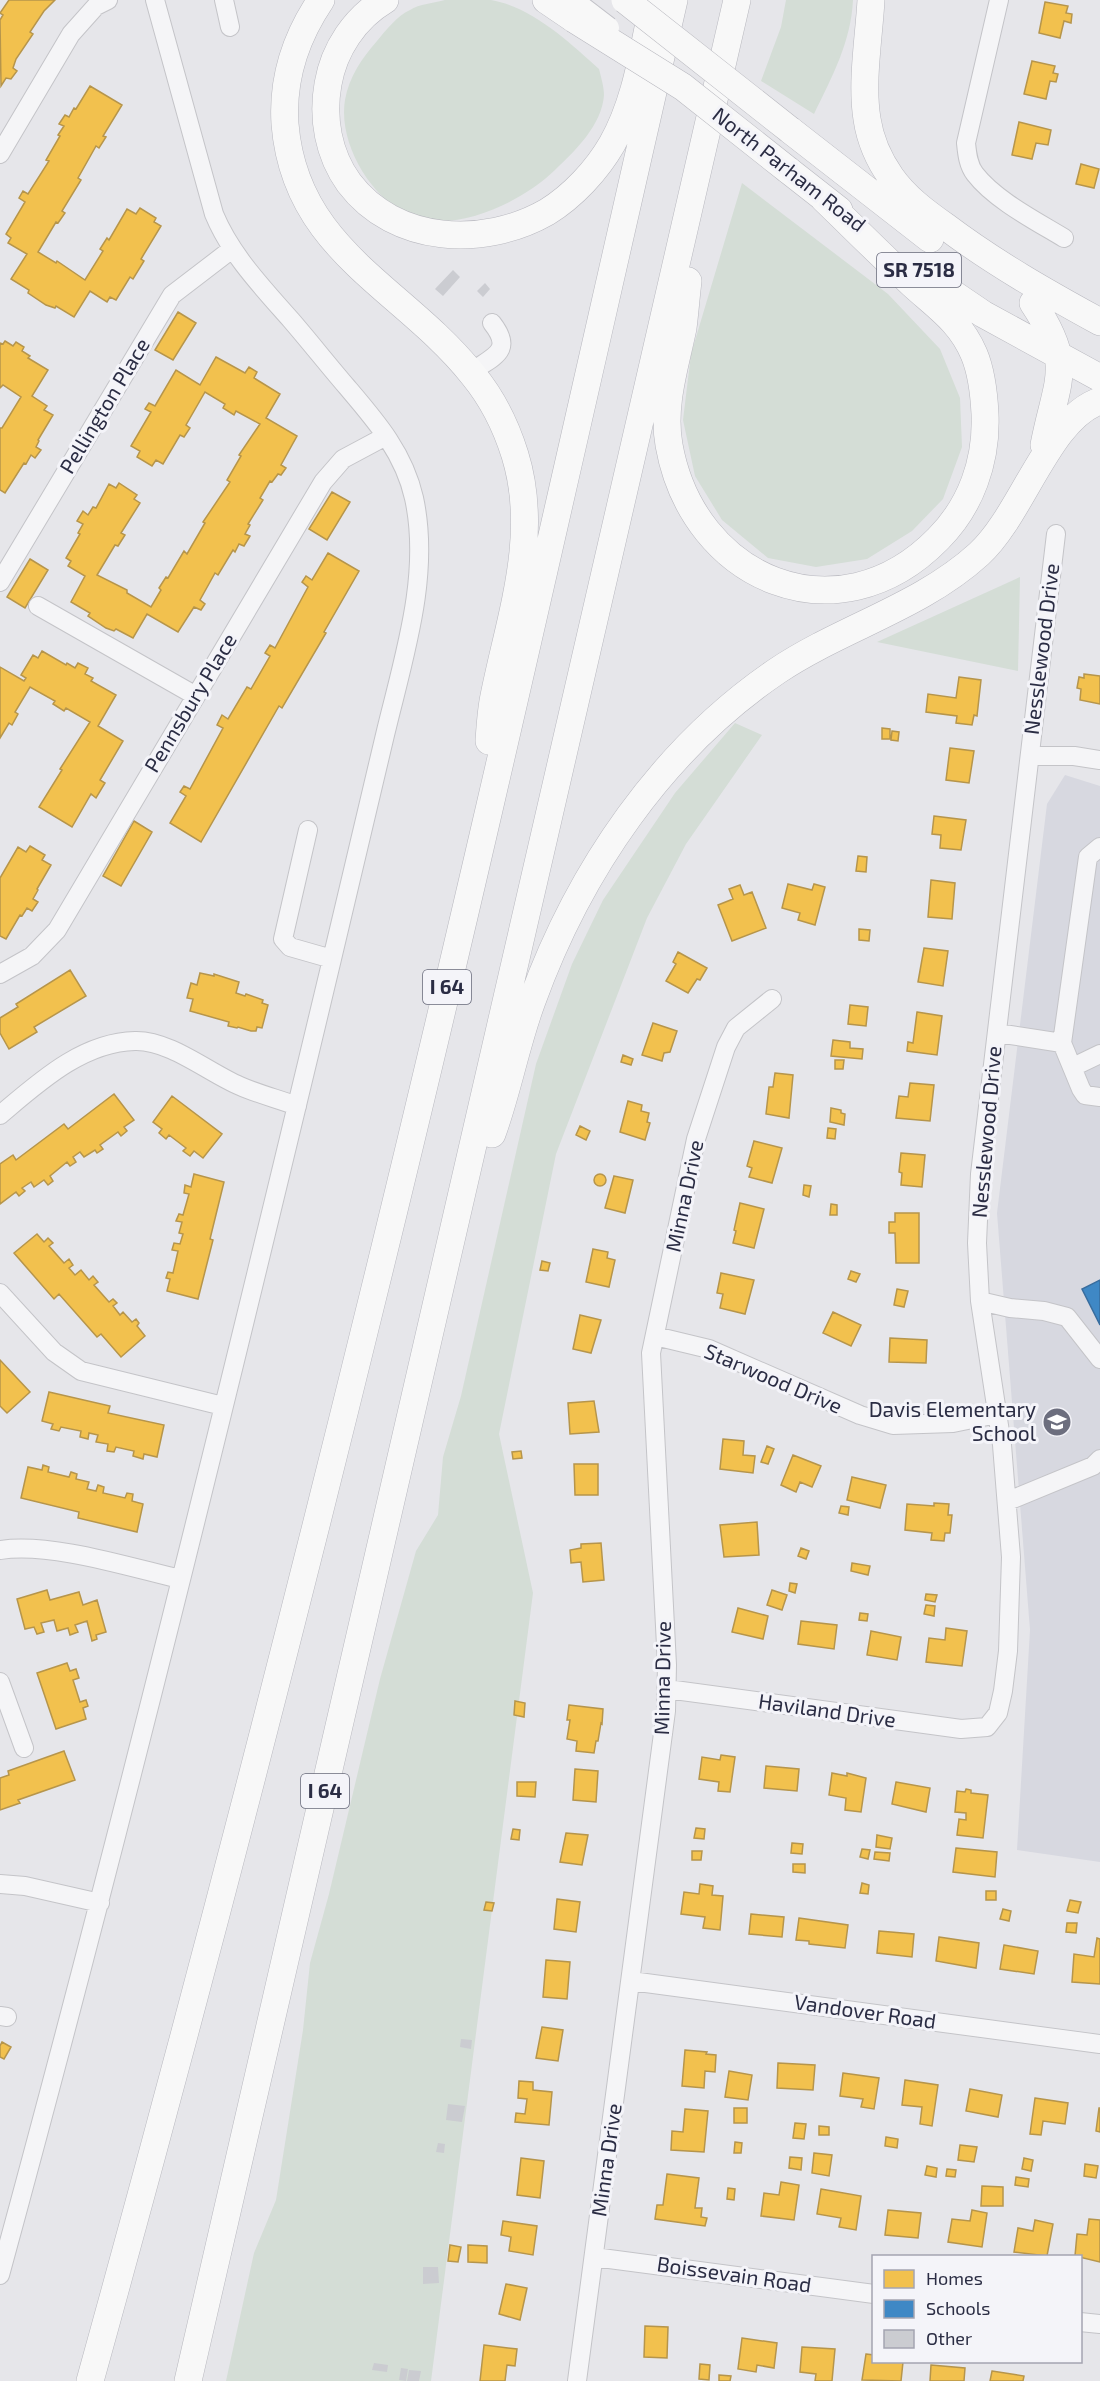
<svg xmlns="http://www.w3.org/2000/svg" width="1100" height="2381" font-family="'Exo 2',sans-serif">
<rect width="100%" height="100%" fill="#e6e6ea"/>
<path fill="#d7d8e0" d="M1065 775 1100 786V1862L1017 1850 1030 1630 997 1213 1047 804Z"/>
<path fill="#d4ddd6" d="M445 0C459 0 477 0 491 0 532 7 569 42 599 69 601 77 604 87 604 95 602 125 575 151 555 170 522 202 453 236 406 214 369 195 338 142 345 100 349 77 362 58 377 41 386 30 397 16 410 10 419 4 434 3 445 0Z
M786 0H853C851 42 832 77 814 114L761 81 781 27Z
M742 183 888 294 940 349 960 398 962 447 943 499 912 531 867 559 816 567 768 558 722 520 695 476 683 420 691 354Z
M1020 577 1018 671 877 642Z
M735 723 762 735 686 844 647 918 556 1154 499 1434 533 1593 431 2381H226L254 2253 276 2200 303 2030 310 1963 329 1894 380 1679 416 1551 438 1515 443 1457 461 1396 536 1064 572 964 603 900 675 793Z"/>
<path fill="#f2c14e" stroke="#b6954b" stroke-width="1.5" d="M9 0H55L44 11 30 32 33 34 16 59 13 68 17 71 11 79 6 78 1 86 0 20 3 15 0 13Z
M1045 2 1068 6 1066 13 1072 14 1071 23 1064 21 1060 38 1039 33Z
M1032 61 1055 66 1053 73 1058 74 1056 82 1050 81 1046 99 1024 94Z
M90 86 122 105 103 136 106 137 99 148 96 146 78 178 81 180 62 211 65 213 58 223 56 222 38 252 56 263 57 261 85 280 103 251 100 249 107 238 109 240 127 209 136 214 140 208 156 218 154 222 161 226 141 259 144 261 133 279 130 277 116 300 110 297 107 302 90 291 74 317 56 306 55 308 46 305 28 293 29 290 11 279 27 254 8 243 11 238 6 234 25 202 19 198 23 191 28 194 49 161 46 160 60 136 58 135 64 126 59 124 65 115 69 117 74 108 76 109Z
M1019 122 1051 130 1048 145 1036 143 1032 159 1012 155Z
M1081 164 1099 169 1094 188 1076 184Z
M178 312 196 323 173 360 155 350Z
M5 341 13 346 16 342 24 347 22 351 30 356 28 358 48 370 32 396 47 406 44 410 53 415 38 440 39 441 36 447 41 450 35 458 31 455 26 464 24 463 5 493 0 490V428H2L21 397 3 385 0 388V343L3 344Z
M216 357 245 373 249 367 257 372 254 378 280 394 266 418 297 436 281 465 286 468 281 475 278 474 272 482 270 481 260 498 263 500 248 524 250 525 245 534 250 536 244 546 239 544 235 552 233 550 218 575 215 573 200 600 205 604 201 610 194 607 178 632 147 614 133 638 116 629 114 631 106 628 88 616 90 613 71 602 85 576 68 566 71 561 66 558 80 534 78 533 83 524 77 521 83 511 88 515 93 507 96 508 109 484 116 488 119 483 137 495 134 499 140 503 121 533 125 535 118 546 115 545 97 575 127 590V593L151 607 161 590 159 588 166 577 168 578 184 551 187 554 205 523 203 522 230 482 227 480 241 456 239 455 260 424 236 411 234 415 223 408 225 404 205 392 186 425 190 428 184 437 180 435 163 464 156 460 152 466 137 457 140 451 131 446 151 412 145 409 149 403 155 406 176 370 200 385Z
M332 492 350 502 327 540 309 529Z
M328 553 359 571 324 632 326 633 282 708 279 706 201 842 170 823 186 796 180 792 184 786 190 789 223 728 217 725 222 715 228 719 247 687 251 689 270 656 265 653 270 645 275 648 308 587 302 582 306 576 312 580Z
M30 559 48 570 25 608 7 597Z
M42 651 66 665 67 663 75 668 78 663 88 668 85 674 93 678 91 681 116 695 98 726 123 741 100 780 105 783 96 798 91 794 72 827 39 807 62 770 60 769 90 722 66 708 64 711 53 704 55 701 30 687 15 712 18 714 12 725 9 723 0 738V667L24 681 26 678 21 675 33 655 38 658Z
M1084 674 1100 676V704L1080 700 1081 689 1077 688 1079 677 1084 678Z
M959 677 981 680 977 716 974 715 972 725 956 723 957 716 926 712 928 694 956 698Z
M882 728 890 729V739H882Z
M892 731 899 732 898 741 891 740Z
M950 748 974 751 969 783 946 780Z
M934 816 966 820 961 850 940 848 941 835 932 834Z
M134 821 152 832 121 886 103 876Z
M30 846 45 855 42 860 51 865 37 889 38 890 33 899 38 902 32 911 27 908 22 916 20 915 6 939 0 936V878L18 847 26 852Z
M858 856 867 857 866 872 856 871Z
M931 880 955 883 952 919 928 917Z
M788 884 812 890 814 884 825 887 815 925 798 920 800 913 782 908Z
M740 885 744 895 752 892 766 928 732 941 718 905 733 899 729 889Z
M859 929 870 930 869 941 859 940Z
M924 948 948 951 943 986 918 982Z
M678 952 707 968 700 980 697 979 688 993 666 981 676 964 673 962Z
M70 970 86 996 34 1027 37 1032 9 1049 0 1033V1018L18 1007 16 1004Z
M200 973 214 976V974L239 982 236 993 245 996 246 994 263 1000 262 1003 268 1005 262 1028 257 1027 256 1031H251L238 1027 237 1028 228 1026 229 1022 190 1011 193 999 187 998 191 983 197 985Z
M850 1005 868 1007 866 1026 848 1024Z
M917 1012 942 1016 937 1055 907 1051 908 1042 913 1043Z
M653 1023 677 1031 670 1052 664 1053 662 1061 642 1055Z
M833 1040 850 1042V1048L863 1049 862 1059 831 1056Z
M623 1055 633 1059 631 1065 621 1062Z
M835 1060H844L843 1069H835Z
M775 1073 793 1075 789 1118 766 1114 769 1087H773Z
M910 1083 934 1085 930 1121 896 1118 899 1096 908 1097Z
M114 1094 134 1120 124 1127 127 1131 121 1136 118 1132 100 1145 103 1149 97 1153 95 1150 84 1157 80 1152 73 1157 76 1162 70 1166 67 1162 50 1176 53 1181 48 1185 44 1180 34 1187 31 1182 22 1188 25 1191 19 1196 16 1192 0 1204V1164L13 1155 16 1160 64 1124 68 1129Z
M172 1096 222 1134 203 1158 194 1151 190 1156 183 1151 186 1148 169 1135 166 1139 159 1133 162 1129 153 1122Z
M628 1101 642 1105 641 1111 649 1113 647 1122 650 1123 645 1140 620 1132Z
M831 1108 841 1110V1113L845 1114 844 1125 830 1122Z
M580 1126 590 1131 586 1140 576 1135Z
M828 1128 836 1129 835 1139 827 1138Z
M754 1141 782 1148 772 1183 749 1177 752 1168 747 1166Z
M901 1153 925 1155 922 1187 901 1185 902 1173 899 1172Z
M194 1174 224 1182 210 1239 213 1240 198 1299 167 1291 170 1279 166 1278 168 1272 173 1273 178 1251 172 1250 174 1243 180 1244 183 1234 179 1233 182 1222 176 1221 179 1214 183 1215 189 1194 184 1193 185 1185 191 1187Z
M594 1180a6 6 0 1 1 12 0a6 6 0 1 1-12 0Z
M614 1176 633 1180 625 1213 605 1208Z
M804 1185 811 1186 809 1197 803 1195Z
M740 1203 764 1209 754 1248 733 1243 736 1231 734 1230Z
M831 1204 837 1205V1215H830Z
M895 1213H919V1263H896L895 1233H889V1222H895Z
M37 1234 44 1242 48 1238 53 1243 49 1246 64 1263 69 1259 73 1265 69 1268 75 1275 81 1270 89 1280 93 1276 98 1282 94 1285 109 1302 113 1299 117 1303 113 1306 120 1315 123 1312 132 1322 136 1319 139 1323 137 1326 145 1336 121 1357 101 1334 97 1337 59 1294 54 1299 14 1253Z
M593 1249 608 1252 607 1258 615 1260 609 1287 586 1282Z
M542 1261 550 1263 548 1271 540 1270Z
M851 1271 860 1274 856 1282 848 1279Z
M721 1273 754 1280 745 1314 720 1308 723 1294 717 1293Z
M897 1289 908 1291 904 1307 894 1305Z
M833 1312 861 1325 851 1346 823 1333Z
M580 1315 601 1320 591 1353 573 1349Z
M890 1338 927 1340 926 1363 889 1362Z
M0 1360 30 1392 7 1413 0 1406Z
M49 1392 110 1406 108 1413 164 1425 157 1457 144 1454 143 1459 133 1456 134 1451 116 1447 114 1452 107 1451 108 1444 96 1442 98 1435 89 1433 88 1439 80 1437 81 1431 61 1427 59 1431 51 1429 53 1424 42 1421Z
M594 1401 599 1432 570 1434 568 1403Z
M723 1439 744 1441 743 1455 755 1456 753 1473 720 1469Z
M767 1446 774 1449 768 1464 761 1462Z
M521 1451 522 1458 513 1459 512 1452Z
M793 1455 821 1466 812 1487 800 1482 796 1492 781 1485Z
M574 1464H598V1495H575Z
M43 1465 49 1467 48 1472 69 1477 71 1472 77 1474 76 1479 89 1482 87 1489 96 1491 98 1485 104 1487 103 1493 125 1498 127 1493 133 1494 132 1501 143 1504 137 1532 78 1518 79 1512 21 1498 28 1467 42 1470Z
M852 1477 886 1485 880 1508 847 1500Z
M934 1503 949 1504 948 1515H952L950 1533H945L944 1541 931 1540 932 1533 905 1530 907 1504 934 1506Z
M841 1506 849 1507 848 1515 839 1513Z
M757 1522 759 1555 724 1557 720 1525Z
M601 1543 604 1580 583 1582 581 1562 571 1563 570 1550 581 1548V1544Z
M801 1548 809 1551 806 1559 798 1556Z
M852 1563 870 1566 868 1575 851 1571Z
M790 1583 797 1584 795 1593 789 1591Z
M47 1590 50 1600 79 1592 83 1605 97 1600 106 1632 96 1635 97 1639 92 1641 87 1621 75 1625 78 1632 70 1635 68 1628 57 1631 54 1620 41 1623 44 1632 37 1634 34 1627 25 1629 17 1599Z
M772 1590 787 1595 782 1610 767 1605Z
M926 1594 937 1595 935 1602 925 1600Z
M926 1605 935 1606 934 1616 924 1614Z
M738 1608 768 1616 763 1639 732 1632Z
M860 1613 868 1614 867 1621 859 1620Z
M801 1621 837 1625 834 1649 798 1644Z
M946 1628 967 1631 962 1666 926 1662 929 1638 945 1640Z
M871 1631 901 1637 897 1660 867 1655Z
M67 1663 70 1671 76 1669 79 1678 73 1680 80 1702 86 1700 88 1706 83 1708 86 1719 56 1729 37 1673Z
M515 1701 525 1703 524 1717 514 1715Z
M569 1705 603 1709 602 1724 601 1723 598 1741H596L594 1753 576 1751 577 1741 567 1739 570 1720H567Z
M64 1751 75 1780 18 1800 20 1803 0 1810V1778L9 1775 8 1771Z
M721 1755 735 1757 730 1792 718 1791 719 1782 699 1779 702 1757 720 1760Z
M766 1766 799 1769 797 1791 764 1788Z
M575 1769 598 1771 596 1802 573 1800Z
M832 1773 847 1776V1773L866 1778 861 1812 845 1810 846 1798 829 1795Z
M517 1782H536L535 1797 517 1796Z
M896 1782 930 1788 926 1812 892 1804Z
M966 1789 971 1790V1793L988 1795 983 1838 957 1835 959 1819 966 1820V1813L955 1812 957 1791 965 1792Z
M696 1828 705 1829 704 1839 694 1838Z
M513 1829 520 1830 519 1840 511 1839Z
M566 1833 588 1835 582 1865 560 1862Z
M877 1835 892 1838 890 1849 876 1847Z
M792 1843 803 1844 802 1854 791 1853Z
M956 1848 997 1852 995 1877 953 1872Z
M862 1849 870 1850 868 1859 860 1857Z
M692 1851H702L701 1860H692Z
M875 1852 890 1853 889 1861 874 1859Z
M793 1864H805V1873L793 1872Z
M862 1883 869 1885 868 1894 860 1893Z
M700 1884 713 1886 712 1895 723 1896 720 1930 703 1928 705 1917 681 1914 684 1892 699 1894Z
M986 1891H996V1900H986Z
M557 1899 580 1902 576 1932 554 1929Z
M1070 1900 1081 1902 1078 1913 1067 1911Z
M486 1902 494 1903 492 1911 484 1910Z
M1003 1909 1011 1911 1009 1921 1000 1919Z
M751 1914 784 1917 782 1937 749 1934Z
M799 1918 848 1925 845 1948 809 1944V1941L796 1940Z
M1067 1923H1077L1076 1933 1066 1932Z
M879 1931 914 1934 912 1957 877 1953Z
M939 1937 979 1943 976 1968 936 1961Z
M1097 1938 1100 1939V1984L1072 1982 1074 1954 1094 1957Z
M1004 1945 1038 1951 1034 1974 1000 1969Z
M546 1960 570 1962 567 1999 543 1997Z
M542 2027 563 2030 558 2061 536 2058Z
M2 2042 11 2047 4 2059 0 2057V2046Z
M685 2050 707 2052 706 2054 716 2055 715 2072 705 2071 704 2088 682 2086Z
M778 2063 815 2065 813 2090 777 2088Z
M729 2071 752 2075 748 2100 725 2097Z
M843 2073 879 2078 874 2109 861 2107 863 2099 840 2096Z
M905 2080 938 2085 932 2126 920 2124 922 2107 902 2105Z
M519 2081 533 2082V2090L552 2092 549 2125 515 2122 516 2113 525 2114 527 2099 518 2098Z
M970 2089 1002 2095 998 2117 966 2111Z
M1035 2098 1068 2103 1065 2124 1043 2121 1041 2135 1030 2134Z
M734 2108H747V2123H734Z
M1099 2108H1100V2132L1096 2131Z
M685 2109 708 2111 704 2152 671 2150 672 2131 683 2132Z
M795 2123 806 2124 804 2139 793 2138Z
M819 2126 829 2127V2135H819Z
M886 2137 898 2139 897 2148 885 2146Z
M735 2142 742 2143 741 2153H734Z
M960 2145 977 2147 974 2162 958 2160Z
M814 2153 832 2155 829 2176 812 2173Z
M790 2157 802 2158 801 2170 789 2168Z
M521 2158 544 2161 540 2198 517 2195Z
M1024 2158 1033 2160 1031 2171 1022 2169Z
M1085 2164 1098 2166 1096 2178 1084 2176Z
M927 2166 937 2168 936 2177 925 2175Z
M947 2169 956 2170 955 2177 946 2176Z
M667 2174 699 2178 695 2208H702L701 2217 707 2218 705 2226 655 2219 657 2205H663Z
M1016 2177 1029 2179 1028 2187 1015 2185Z
M781 2182 799 2185 794 2220 761 2216 764 2193 779 2195Z
M982 2186 1003 2187V2206H981Z
M728 2188 735 2189 734 2200 727 2199Z
M821 2189 861 2196 856 2230 839 2227 841 2218 817 2214Z
M888 2210 921 2213 918 2238 885 2235Z
M972 2210 987 2213 982 2247 948 2242 952 2219 970 2221Z
M1089 2219 1100 2220V2262L1075 2256 1077 2234 1087 2235Z
M1035 2220 1053 2224 1047 2256 1014 2252 1018 2228 1033 2231Z
M503 2221 537 2226 533 2255 509 2251 511 2237 501 2235Z
M450 2245 461 2247 458 2262 448 2261Z
M468 2245 487 2246V2263L468 2262Z
M506 2284 527 2288 520 2320 499 2314Z
M645 2326 668 2327 667 2358 644 2357Z
M742 2338 777 2343 774 2368 757 2365 756 2372 738 2369Z
M484 2345 517 2349 515 2366 507 2365 505 2381H480Z
M802 2347 835 2349 832 2381H815L816 2374 800 2372Z
M866 2354 874 2355V2362H903L901 2381 862 2380Z
M700 2364 710 2365 709 2380 699 2379Z
M931 2365 965 2368 964 2381H930Z
M992 2371 1024 2376 1023 2381H990Z
M719 2375 731 2376 730 2381H719Z"/>
<path fill="#3f88c5" stroke="#396d9e" stroke-width="1.5" d="M1100 1280V1325L1082 1289Z"/>
<path fill="#cbccd1" d="M453 270 460 277 443 296 435 289Z
M485 283 490 289 483 297 477 291Z
M461 2039 472 2040 471 2049 460 2047Z
M448 2104 465 2106 462 2122 446 2120Z
M438 2143 445 2144 444 2153 436 2152Z
M423 2267H438L439 2283 423 2284Z
M374 2363 388 2365 387 2372 372 2370Z
M401 2368 408 2369 406 2381 399 2380Z
M409 2370 421 2371 419 2381H407Z"/>
<g fill="none" stroke-linecap="round" stroke-linejoin="round">
<g stroke="#c4c4c8" stroke-width="20">
<path id="minor" d="M224 0 230 27
M999 0 966 143C967 153 968 165 975 174 995 200 1036 221 1064 238
M0 154 71 34 96 6 108 0
M471 372C494 356 514 351 492 323
M0 582 172 295 232 249
M38 606 196 696
M1030 756H1074L1100 760
M308 830 283 939 290 947 332 959
M0 974 32 956 57 930 323 482 343 459 386 436
M997 1033 1062 1043 1081 1089 1085 1095 1100 1097
M1062 1043 1088 857 1100 847
M1073 1067 1100 1054
M0 1115C38 1083 82 1042 135 1041 170 1040 209 1073 240 1086 258 1094 278 1099 297 1106
M0 1293 54 1352 81 1371 223 1406
M980 1301 1010 1308 1044 1311 1067 1317 1100 1359
M655 1336 709 1349 860 1415 893 1425 953 1423 997 1414
M1008 1501 1093 1466 1100 1459
M0 1550C50 1542 129 1567 180 1579
M0 1682 24 1748
M667 1689 961 1729 987 1727 998 1713 1003 1691 1008 1651 1011 1557 1002 1445 980 1301 977 1243 980 1174 1056 534
M0 1884 25 1886 100 1903
M631 1981 1100 2044
M0 2016 7 2017
M594 2257 874 2294
M0 2275C119 1839 227 1399 332 959 350 884 367 810 385 735 403 659 431 576 414 498 404 453 376 421 347 387 328 365 310 342 291 320 262 287 231 255 214 214L155 0
M1080 2322 1100 2324
M577 2381 666 1711 667 1665 651 1353 696 1139 726 1047 736 1028 772 999"/>
</g>
<g stroke="#b8b8bf" stroke-width="28">
<path id="highway" d="M321 0C296 37 282 79 285 124 295 251 403 287 473 375 492 398 506 426 515 455 540 536 510 616 494 696 491 710 490 726 489 741
M385 0C355 18 334 49 328 84 322 118 328 154 349 183 395 244 484 248 547 212 573 196 597 170 612 144 637 100 643 48 654 0
M546 0 574 19
M871 0C869 37 861 82 867 119 870 139 879 160 891 177 905 197 925 212 945 226 994 263 1047 293 1100 322
M790 130 930 239
M788 170 839 210
M927 276 983 314 1100 378
M688 281C686 297 685 313 683 328 675 367 662 405 669 445 693 580 838 641 938 539 971 506 987 461 985 414 984 394 982 373 974 354 960 321 937 307 912 284 882 256 853 227 824 199
M1033 303C1075 366 1057 378 1044 445
M492 1134C508 1090 516 1044 532 1001 579 871 662 749 777 671 841 628 921 607 979 554 1022 515 1049 417 1100 401
M90 2381C190 2021 284 1659 373 1296 479 866 575 432 674 0
M188 2381 737 0"/>
</g>
<use href="#minor" stroke="#f5f5f7" stroke-width="18"/>
<use href="#highway" stroke="#f8f8f8" stroke-width="27"/>
<g stroke="#c2c2c8" stroke-width="24" stroke-linecap="butt">
<path id="major-bridge" d="M578 5 608 28"/>
</g>
<g stroke="#b8b8bf" stroke-width="28" stroke-linecap="butt">
<path id="highway-bridge" d="M625 0 790 130
M574 19 683 87 788 170"/>
</g>
<use href="#major-bridge" stroke="#f8f8f8" stroke-width="22"/>
<use href="#highway-bridge" stroke="#f8f8f8" stroke-width="27"/>
</g>
<defs>
<g id="school-disc" transform="scale(1.5)"><circle r="9.5" fill="#6c6e7e" stroke="#f4f4f9"/><path d="M0-5L7-2L0 1L-7-2ZM-4 1L0 2.5L4 1V4Q0 6-4 4Z" fill="#fff"/></g>
</defs>
<g fill-rule="evenodd">
<use href="#school-disc" x="1057" y="1422"/>
</g>
<g text-anchor="middle" stroke-width="6" stroke-linejoin="round" paint-order="stroke">
<g fill="#f4f4f9" stroke="#67697a" stroke-width="1.5">
<rect x="877" y="253" width="84" height="34" rx="4.5"/>
<rect x="423" y="970" width="48" height="34" rx="4.5"/>
<rect x="301" y="1774" width="48" height="34" rx="4.5"/>
</g>
<g font-size="20" font-weight="bold" fill="#2b2d44">
<text x="919" y="277">SR 7518</text>
<text x="447" y="994">I 64</text>
<text x="325" y="1798">I 64</text>
</g>
<g font-size="21" fill="#2b2d44" stroke="#f4f4f9">
<text transform="translate(789 170) rotate(38)" y="7">North Parham Road</text>
<text transform="translate(105 406) rotate(-59)" y="7">Pellington Place</text>
<text transform="translate(1042 649) rotate(-83)" y="7">Nesslewood Drive</text>
<text transform="translate(191 703) rotate(-59)" y="7">Pennsbury Place</text>
<text transform="translate(987 1132) rotate(-85)" y="7">Nesslewood Drive</text>
<text transform="translate(685 1196) rotate(-78)" y="7">Minna Drive</text>
<text transform="translate(773 1379) rotate(23)" y="7">Starwood Drive</text>
<text transform="translate(663 1678) rotate(-89)" y="7">Minna Drive</text>
<text transform="translate(827 1711) rotate(8)" y="7">Haviland Drive</text>
<text transform="translate(865 2012) rotate(8)" y="7">Vandover Road</text>
<text transform="translate(607 2160) rotate(-82)" y="7">Minna Drive</text>
<text transform="translate(734 2275) rotate(8)" y="7">Boissevain Road</text>
</g>
<g font-size="21" fill="#2b2d44" stroke="#f4f4f9" text-anchor="end">
<text x="1036" y="1417">Davis Elementary<tspan x="1036" dy="24">School</tspan></text>
</g>
</g>
<rect x="872" y="2255" width="210" height="108" fill="#f4f4f9" stroke="#a4a4b1" stroke-width="1.5"/>
<rect x="884" y="2270" width="30" height="18" fill="#f2c14e" stroke="#a4a4b1" stroke-width="1.5"/>
<text x="926" y="2285" font-size="18" fill="#2b2d44">Homes</text>
<rect x="884" y="2300" width="30" height="18" fill="#3f88c5" stroke="#a4a4b1" stroke-width="1.5"/>
<text x="926" y="2315" font-size="18" fill="#2b2d44">Schools</text>
<rect x="884" y="2330" width="30" height="18" fill="#cbccd1" stroke="#a4a4b1" stroke-width="1.5"/>
<text x="926" y="2345" font-size="18" fill="#2b2d44">Other</text>
</svg>
